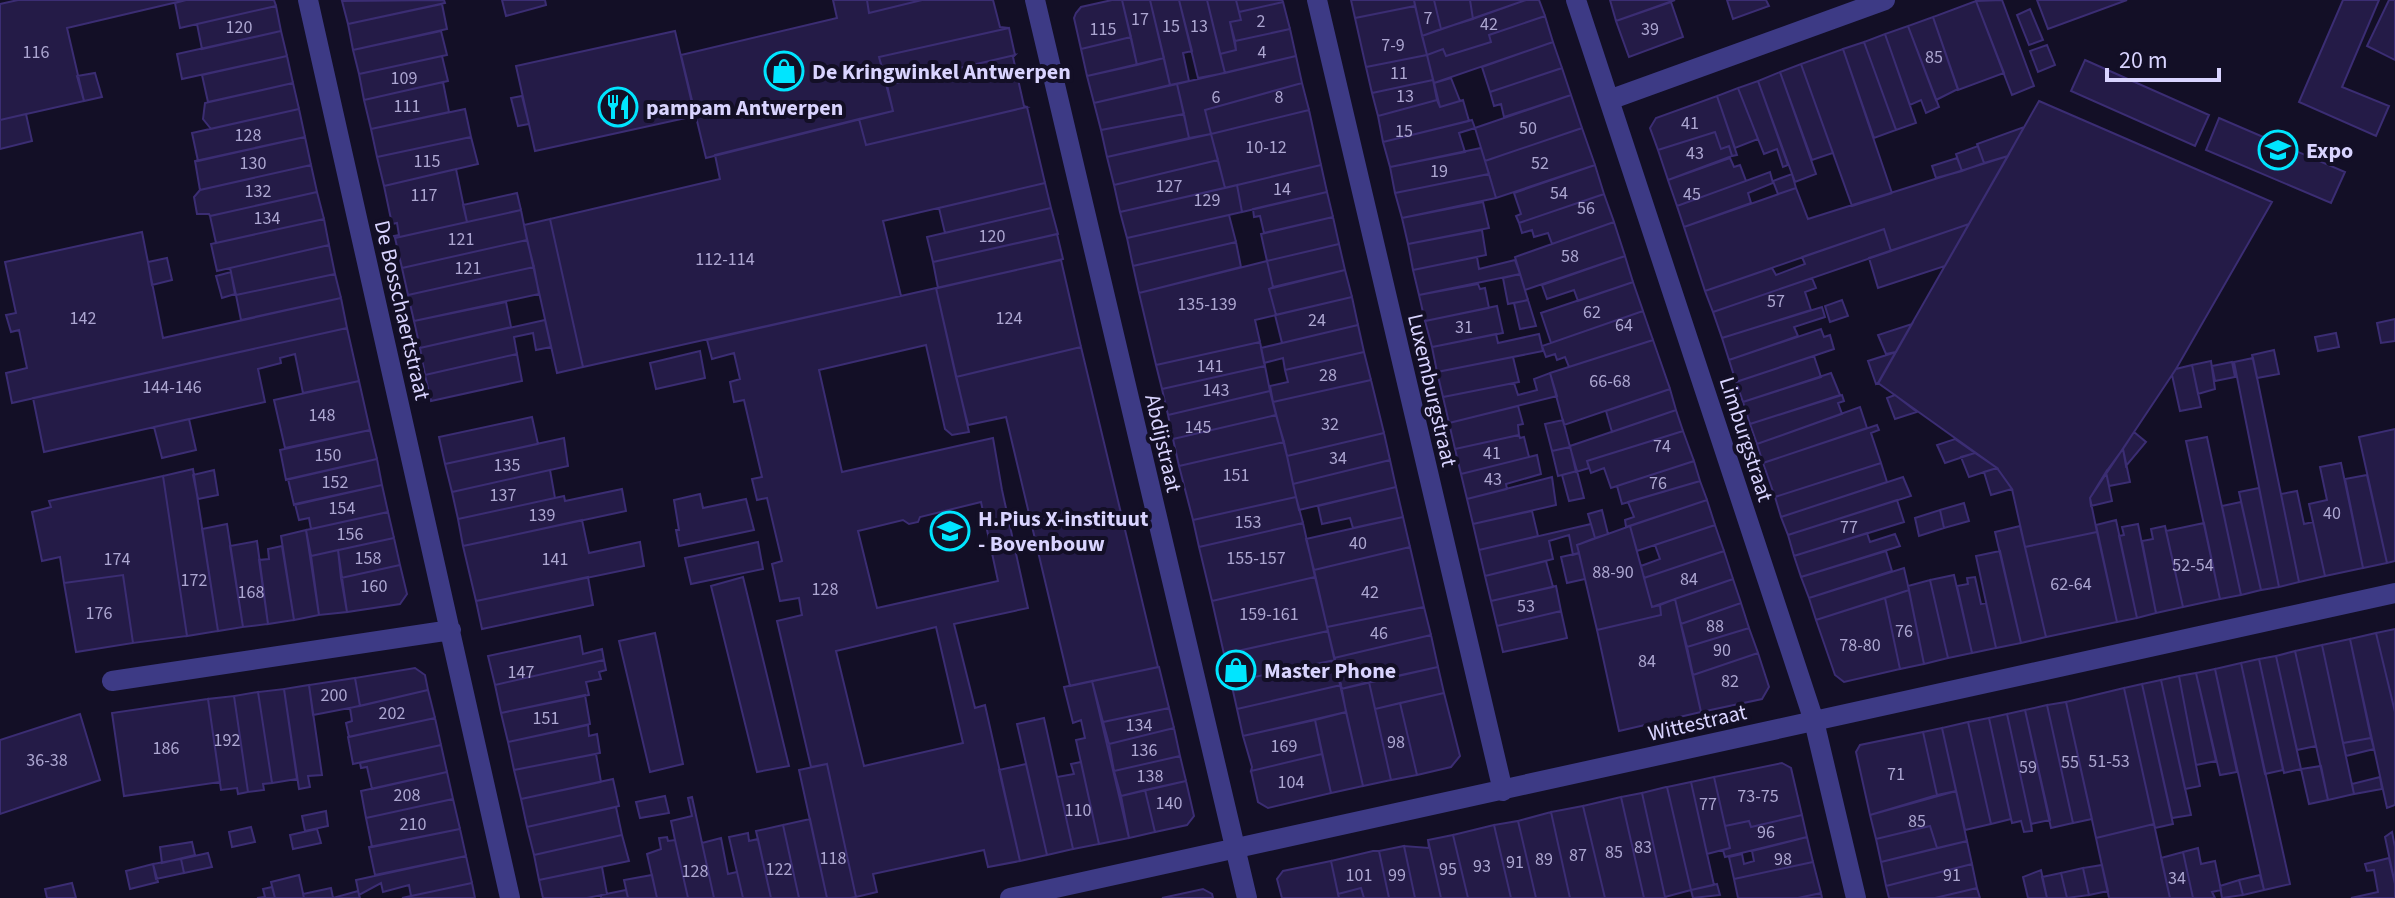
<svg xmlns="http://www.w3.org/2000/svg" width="2395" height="898" font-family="'Source Sans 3',sans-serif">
<rect width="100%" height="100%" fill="#130f26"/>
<path fill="#241b47" stroke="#3b2d73" stroke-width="2" fill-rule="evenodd" d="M18 0H186L67 28 84 101 0 120V4Z
M186 0H274L276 6 180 28 175 3Z
M444 0 445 3 348 24 342 1Z
M502 0H545L546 5 506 16Z
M833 0H867L869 13 922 0H993L1000 27 1009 28 879 57 893 111 706 158 681 55 837 18Z
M867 0H922L869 13Z
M1112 0H1122L1131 37 1081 49 1074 18 1076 13 1081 7Z
M1122 0H1150L1164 58 1137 65Z
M1150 0H1179L1192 51 1183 53 1189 81 1170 85Z
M1179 0H1207L1225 73 1198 78Z
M1207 0H1236L1241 20 1230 22 1236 50 1220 54Z
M1236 0H1282L1283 2 1239 12Z
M1351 0H1414L1415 6 1355 18Z
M1414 0H1434L1441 29 1422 36Z
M1434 0H1470L1473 19 1441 29Z
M1470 0H1526L1473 19Z
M1526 0H1539L1545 16 1489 35 1491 42 1446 56 1443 49 1427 55 1422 36Z
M1610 0H1675L1616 21Z
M1727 0H1766L1769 6 1733 19Z
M2002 0 2034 86 2012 95 1976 1Z
M2037 0H2127L2048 29Z
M2343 0H2379L2342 87 2389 106 2376 136 2299 102Z
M2389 0H2395V60L2367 46Z
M1976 1 2004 73 1958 90 1933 17Z
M1283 2 1290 29 1235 41 1230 22 1241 20 1239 12Z
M1671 2 1683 37 1629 57 1616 21Z
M442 4 447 29 353 50 348 24Z
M276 6 281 31 202 49 197 24Z
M1415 6 1427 55 1366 67 1355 18Z
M2030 9 2043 40 2029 45 2017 15Z
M1545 16 1553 42 1434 83 1427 55 1443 49 1446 56 1491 42 1489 35Z
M1933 17 1958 89 1936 100 1908 26Z
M1908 26 1939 107 1926 113 1921 100 1910 105 1885 34Z
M1009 28 1015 55 887 85 879 57Z
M1290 29 1296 56 1225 73 1220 54 1236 50 1235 41Z
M281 31 287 56 182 79 177 54Z
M441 31 447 55 359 74 353 50Z
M675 31 695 116 535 151 516 66Z
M1885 34 1916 123 1896 130 1864 42Z
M1131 37 1137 65 1087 76 1081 49Z
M1553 42 1562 68 1490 92 1482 67Z
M1864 42 1896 130 1874 138 1843 49Z
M2047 45 2055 65 2038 72 2030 51Z
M1843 49 1892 193 1852 206 1801 64Z
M1015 55 1013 57 1024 106 1027 107 866 145 859 119 893 111 887 85Z
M1427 55 1433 80 1372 93 1366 67Z
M287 56 293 83 208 102 202 75Z
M442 56 448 81 364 100 359 74Z
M1296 56 1302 83 1205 110 1211 134 1189 138 1177 84Z
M1164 58 1170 85 1094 103 1087 76Z
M2085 60 2209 115 2195 146 2071 91Z
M1801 64 1833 153 1812 160 1780 72Z
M1562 68 1571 95 1504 117 1501 104 1494 106 1490 92Z
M1780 72 1816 174 1795 182 1758 81Z
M95 73 102 97 84 101 77 76Z
M1451 78 1460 101 1440 107 1434 83Z
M1433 80 1437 100 1378 116 1372 93Z
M1758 81 1788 165 1783 167 1777 149 1764 154 1738 88Z
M443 82 449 112 371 129 364 100Z
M293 83 299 109 211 129 203 119 205 103Z
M1302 83 1309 110 1211 134 1205 110Z
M1177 84 1184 114 1101 130 1094 103Z
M1738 88 1758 139 1735 148 1717 96Z
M1571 95 1582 128 1485 161 1475 128Z
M522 96 529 124 518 126 511 98Z
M1717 96 1737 155 1732 156 1729 146 1721 149 1715 132 1658 150 1650 128 1656 118Z
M1437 100 1440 107 1463 100 1469 121 1383 142 1378 116Z
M2039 101 2272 202 2176 369 2090 498 2097 532 2025 547 2012 489 1997 468 1878 383Z
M1027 107 1045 183 883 221 901 296 583 367 550 219 720 179 715 155 859 119 866 145Z
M299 109 305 137 198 161 192 133Z
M465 109 471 137 377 157 371 129Z
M1309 110 1321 165 1225 188 1211 134Z
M26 114 32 141 0 149V120Z
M1184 114 1189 138 1107 157 1101 130Z
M2219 118 2345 172 2331 203 2206 150Z
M1472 120 1475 128 1459 133 1465 152 1390 167 1383 142Z
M2024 127 2008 156 1984 163 1977 144Z
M1582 128 1595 165 1496 198 1485 161Z
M1715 132 1721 149 1729 146 1732 156 1668 180 1658 150Z
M1211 134 1218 160 1114 185 1107 157Z
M305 137 311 165 200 190 195 161Z
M471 137 478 164 384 186 377 157Z
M1978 146 1984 163 1962 171 1956 154Z
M1481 148 1489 174 1395 193 1390 167Z
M2008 156 1969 224 1891 251 1884 229 1705 291 1684 227 1796 188 1808 219Z
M1730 158 1734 167 1740 165 1746 181 1677 206 1668 180Z
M1957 158 1962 171 1936 178 1932 166Z
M1218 160 1225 188 1120 212 1114 185Z
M311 165 317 192 210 216 209 214H197L194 197 200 190Z
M1321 165 1327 192 1242 212 1237 185Z
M1595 165 1604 194 1519 223 1516 216 1521 214 1514 193Z
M456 169 467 222 395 238 394 236 399 235 397 223 392 224 384 186Z
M1770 172 1773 183 1748 193 1751 203 1684 227 1677 206Z
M1489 174 1496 198 1402 218 1395 193Z
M1792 174 1796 188 1778 194 1773 181Z
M1045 183 1051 208 945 233 939 208Z
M1237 185 1242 212 1127 238 1120 212Z
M317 192 324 219 216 243 210 216Z
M1327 192 1333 217 1264 233 1260 216 1254 217 1253 209Z
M517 193 521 210 467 222 463 205Z
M1604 194 1614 222 1552 244 1548 233 1534 237 1532 230 1522 233 1519 223Z
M1483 202 1489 228 1408 244 1402 218Z
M1051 208 1058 234 933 262 927 237Z
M521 210 527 240 402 268 395 238Z
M1229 215 1236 242 1133 266 1127 238Z
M1333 217 1339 244 1267 261 1261 234Z
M324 219 329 245 217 271 211 244Z
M550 219 583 367 557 373 524 225Z
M1614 222 1625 256 1525 290 1515 257Z
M1969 224 1945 266 1878 288 1869 258Z
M1884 229 1891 251 1713 312 1705 291 1772 268 1776 275 1805 264 1802 257Z
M1482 230 1486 255 1413 270 1408 244Z
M142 232 163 338 341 298 347 328 12 403 6 373 27 368 19 330 11 332 6 315 16 313 5 262Z
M1057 234 1063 259 938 288 933 262Z
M527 240 534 267 408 295 402 268Z
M1236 242 1241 267 1139 293 1133 266Z
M1339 244 1345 270 1273 287 1267 261Z
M329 245 335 274 236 295 230 268Z
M1625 256 1633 282 1578 301 1574 290 1547 299 1542 285Z
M1477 257 1479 269 1515 260 1520 274 1419 295 1413 270Z
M167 258 172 280 152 285 148 262Z
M1061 260 1081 347 956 377 936 288Z
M1267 261 1273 287 1269 289 1276 315 1255 320 1260 342 1156 365 1139 293Z
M534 267 539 294 414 321 408 295Z
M1345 270 1352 297 1276 315 1269 289Z
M231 272 235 294 222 298 216 276Z
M335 274 341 298 241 320 236 295Z
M1520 274 1528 300 1508 304 1503 278Z
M1812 278 1816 288 1805 292 1811 310 1722 338 1713 312Z
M1633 282 1643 311 1551 343 1541 313Z
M1478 284 1480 289 1485 288 1489 308 1425 321 1419 295Z
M936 288 969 432 952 435 945 429 926 345 819 370 842 472 993 438 1002 490 1028 608 954 624 975 708 985 705 1020 861 988 867 984 850 873 874 877 892 856 897 827 764 811 767 777 621 802 615 801 610 799 598 780 601 772 564 782 561 767 498 757 500 752 479 762 477 744 400 734 402 730 382 740 379 734 353 712 359 707 340ZM981 502 998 581 877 608 858 531 903 520 909 524 918 522 920 517ZM936 627 963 743 864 766 836 651Z
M1352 297 1358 325 1282 343 1275 315Z
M1528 300 1536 326 1520 329 1514 303Z
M1842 300 1848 316 1830 322 1825 306Z
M506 302 511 327 420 348 414 321Z
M1497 306 1503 333 1432 347 1425 321Z
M1822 307 1825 317 1794 327 1798 336 1729 360 1722 338Z
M1643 311 1653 340 1569 367 1565 357 1557 360 1555 354 1546 357 1542 346Z
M2395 319V341L2381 343 2377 323Z
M545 320 551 347 536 350 533 333 514 337 517 354 425 375 420 348Z
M1912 324 1896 352 1886 354 1878 335Z
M1358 325 1364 352 1285 370 1283 358 1264 363 1261 348Z
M347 328 359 381 303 393 295 354 280 358 281 363 258 369 265 402 44 452 33 398Z
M1821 329 1824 337 1830 335 1834 349 1736 382 1729 360Z
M2336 333 2339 347 2318 351 2315 337Z
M1496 334 1498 343 1539 334 1543 351 1437 372 1432 347Z
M1653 340 1670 389 1564 425 1550 373Z
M1260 342 1265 366 1162 389 1156 365Z
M1081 347 1158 667 1070 686 1006 417 968 425 956 377Z
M2274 350 2279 374 2257 378 2252 355Z
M700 351 705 378 656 389 650 363Z
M1364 352 1371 380 1273 402 1270 386 1288 382 1285 370Z
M1896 352 1879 382 1876 384 1868 361Z
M517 354 522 381 431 401 425 375Z
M1814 356 1821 377 1743 402 1736 382Z
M1513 357 1519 382 1443 397 1437 372Z
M2253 358 2299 582 2279 587 2234 362Z
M2211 361 2215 389 2198 394 2192 365Z
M2232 362 2235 377 2215 381 2212 366Z
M2192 365 2201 407 2180 411 2172 375 2176 369Z
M1265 366 1270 391 1168 415 1162 389Z
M1550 373 1557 396 1449 423 1443 397 1514 383 1518 395 1537 390 1534 379Z
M1831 373 1840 395 1750 424 1743 402Z
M1371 380 1384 433 1287 456 1273 402Z
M359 381 370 430 285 448 274 400Z
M1670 389 1676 410 1612 432 1606 411Z
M1270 391 1276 415 1173 439 1168 415Z
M1842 395 1844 401 1838 403 1842 414 1757 444 1750 424Z
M1895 395 1917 412 1895 419 1887 398Z
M1518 406 1523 424 1518 425 1519 435 1455 449 1449 423Z
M1860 407 1867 428 1763 463 1757 444Z
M1676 410 1683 431 1587 461 1589 468 1576 472 1570 446Z
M1276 415 1284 442 1179 466 1173 439Z
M532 417 538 444 445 464 439 437Z
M189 419 196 450 162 458 154 427Z
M1563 420 1570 447 1552 451 1545 424Z
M1877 425 1879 430 1871 433 1881 463 1775 497 1763 463Z
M2395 429V561L2387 563 2359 437Z
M370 430 377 459 286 480 280 450Z
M1683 431 1694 461 1611 488 1604 468 1591 473 1587 461Z
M2134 432 2146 442 2126 466 2123 449Z
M1384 433 1390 460 1293 484 1287 456Z
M1519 435 1520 438 1524 437 1529 457 1461 474 1455 449Z
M2207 437 2241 595 2220 599 2186 441Z
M564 438 568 466 452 492 445 464Z
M1955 439 1975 453 1945 463 1937 445Z
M1284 442 1296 497 1193 520 1179 466Z
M1570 447 1577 471 1558 476 1552 451Z
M2123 449 2130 482 2109 486 2106 472Z
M1975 453 1997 468 1969 477 1961 457Z
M1537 455 1541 474 1506 484 1507 489 1467 499 1461 474Z
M377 459 382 485 294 505 288 479Z
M1390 460 1396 487 1299 510 1293 484Z
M1694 461 1700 481 1622 504 1617 486Z
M1881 463 1887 482 1781 517 1775 497Z
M2341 463 2363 568 2325 576 2309 504 2327 500 2320 467Z
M1997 468 2012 489 1991 495 1984 472Z
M193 469 218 631 187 636 163 476Z
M214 470 218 495 198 499 193 475Z
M550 470 555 498 458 519 452 492Z
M1577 471 1584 498 1569 501 1562 475Z
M2106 472 2112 501 2091 506 2090 498Z
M2367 475 2387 563 2363 568 2345 479Z
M163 476 187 636 133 643 123 575 64 583 60 557 42 561 32 512 51 507 49 501Z
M1552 477 1556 505 1473 524 1467 499Z
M1903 477 1911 496 1788 535 1781 517Z
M1700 481 1707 500 1626 527 1625 520 1634 517 1628 502Z
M382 485 388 512 311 529 309 518 299 520 295 504Z
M1396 487 1403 517 1353 528 1350 518 1322 524 1318 506Z
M2259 488 2279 587 2261 590 2239 492Z
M622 489 626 511 463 546 458 519 564 496 565 501Z
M2297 491 2304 524 2313 522 2325 576 2299 582 2281 494Z
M700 494 703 508 746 499 754 530 679 546 676 530H679L674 500Z
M1296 497 1303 523 1199 547 1193 520Z
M1707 500 1715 525 1637 551 1630 526Z
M1897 500 1904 522 1794 556 1788 535Z
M2241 502 2261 590 2241 595 2222 506Z
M1964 503 1969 521 1944 528 1940 510Z
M1602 510 1608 534 1595 538 1588 514Z
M1940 510 1944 528 1919 536 1915 518Z
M1532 511 1538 536 1479 550 1473 524Z
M388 512 394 538 311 556 306 530Z
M1403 517 1410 547 1314 570 1306 539Z
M582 520 589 553 640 542 644 566 476 601 463 546Z
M2116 520 2137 618 2117 622 2096 525Z
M1303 523 1315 577 1212 601 1199 547Z
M2204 523 2220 599 2183 607 2166 531Z
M227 524 243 627 218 631 202 529Z
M1591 524 1595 538 1577 545 1579 553 1573 555 1569 535 1549 541 1553 559 1485 576 1479 550Z
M2138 524 2156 613 2137 618 2119 536 2124 535 2122 527Z
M1715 525 1724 551 1644 578 1641 566 1660 559 1655 545Z
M1630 526 1652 607 1660 605 1661 615 1597 630 1577 545Z
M2020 526 2046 637 2021 643 1995 532Z
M2165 526 2183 607 2156 613 2142 541 2153 539 2151 529Z
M306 530 319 615 294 620 281 536Z
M2097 532 2117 622 2046 637 2025 547Z
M1867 533 1870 542 1895 534 1900 546 1801 577 1794 556Z
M394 538 400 565 341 578 338 550Z
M257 541 268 624 243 627 230 546Z
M758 542 763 569 691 584 685 558Z
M282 546 294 620 268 624 259 560 269 559 268 549Z
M1410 547 1424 607 1327 627 1314 570Z
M338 550 347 612 319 615 311 556Z
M1724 551 1733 579 1652 607 1644 578Z
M1886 551 1892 571 1809 598 1801 577Z
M2000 551 2021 643 1996 648 1976 556Z
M1579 553 1585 579 1567 583 1561 557Z
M1546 561 1553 587 1491 601 1485 576Z
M400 565 407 594 400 604 347 612 341 578Z
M1904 568 1909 590 1816 620 1809 598Z
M123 575 133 643 76 652 64 583Z
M1954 575 1972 653 1948 658 1930 580Z
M588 577 593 605 482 629 476 601Z
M743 577 789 766 757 772 711 586Z
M1315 577 1328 631 1224 654 1212 601Z
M1975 577 1981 604 1986 603 1996 648 1972 653 1957 586 1968 584 1967 578Z
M1733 579 1741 603 1681 624 1675 599Z
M1930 580 1948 658 1924 664 1908 586Z
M1556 586 1561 611 1497 626 1491 601Z
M1909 590 1924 664 1900 669 1885 598Z
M1885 598 1900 669 1844 682 1835 675 1816 620Z
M1675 599 1701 712 1619 731 1597 630 1661 615 1660 605Z
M1741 603 1749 628 1687 647 1681 624Z
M1424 607 1431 635 1334 658 1327 627Z
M1561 611 1567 638 1503 652 1497 626Z
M1749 628 1758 653 1693 675 1687 647Z
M2395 629V712L2376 633Z
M1328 631 1335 660 1231 682 1224 654Z
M655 633 683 764 650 772 619 641Z
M2376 633 2395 712V805L2387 808 2350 639Z
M1431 635 1438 667 1341 689 1334 658Z
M580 636 583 654 602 649 604 660 495 685 488 656Z
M2350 639 2371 738 2343 743 2322 645Z
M2322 645 2354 794 2328 800 2295 651Z
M2295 651 2316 746 2297 750 2276 656Z
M1758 653 1769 687 1762 699 1701 712 1693 675Z
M2276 656 2301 769 2284 773 2259 659Z
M2259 659 2283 770 2265 774 2241 663Z
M604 660 606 670 599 672 601 679 586 682 589 695 501 713 495 685Z
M1335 660 1341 685 1237 709 1231 682Z
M2241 663 2290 884 2264 890 2215 669Z
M1159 667 1169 708 1103 722 1092 681Z
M1438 667 1444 693 1375 709 1369 682Z
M415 668 425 675 428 690 360 706 355 678Z
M2215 669 2237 772 2220 775 2196 673Z
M2196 673 2216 761 2196 765 2179 676Z
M2179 676 2200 786 2185 789 2161 680Z
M355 678 360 706 313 715 309 685Z
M2161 680 2191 815 2172 818 2142 684Z
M1092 681 1129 838 1099 844 1076 740 1085 738 1081 720 1073 723 1064 687Z
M1369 682 1391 780 1363 786 1341 689Z
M2142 684 2173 824 2155 828 2124 688Z
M309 685 322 775 308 776 310 787 299 789 284 689Z
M1341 685 1346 712 1243 736 1237 709Z
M2124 688 2154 824 2096 838 2066 702Z
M284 689 297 779 272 783 258 692Z
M428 690 435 718 349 737 346 723 352 721 350 708Z
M258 692 272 783 263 784 264 790 248 792 234 696Z
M1444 693 1460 756 1451 767 1417 775 1400 703Z
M585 695 590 724 508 742 501 713Z
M234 696 248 792 238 794 237 788 221 790 208 699Z
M208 699 220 782 124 796 112 713Z
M2066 702 2092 819 2073 823 2047 705Z
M1400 703 1417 775 1391 780 1375 709Z
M2047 705 2073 823 2051 828 2025 710Z
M1169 708 1174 728 1109 744 1103 722Z
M2025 710 2050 820 2031 824 2007 714Z
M1346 712 1363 786 1331 793 1315 720Z
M80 714 100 780 0 814V740Z
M2007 714 2031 824 2032 831 2024 832 2021 821 2012 823 1989 718Z
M435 718 441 745 353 764 348 737Z
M1044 718 1073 849 1047 855 1017 724Z
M1989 718 2011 819 1991 824 1968 722Z
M1315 720 1322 754 1251 771 1252 767 1243 736Z
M1968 722 1991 824 1965 830 1942 728Z
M588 725 589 736 597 734 600 753 514 770 508 742Z
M1174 728 1180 756 1114 771 1109 744Z
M1942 728 1956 791 1937 795 1923 732Z
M1923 732 1937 795 1870 815 1856 752 1860 745Z
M2371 738 2374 749 2346 756 2343 743Z
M441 745 447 772 372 789 367 767 361 768 360 763Z
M596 754 601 782 521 799 514 770Z
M1322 754 1331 793 1268 808 1258 802 1251 771Z
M1180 756 1186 781 1121 796 1114 771Z
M1081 762 1099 844 1073 849 1057 777 1074 774 1071 764Z
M1782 763 1791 768 1802 815 1751 827 1749 821 1725 826 1714 777Z
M827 764 856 897 850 898H827L799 770Z
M1026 764 1047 855 1020 861 999 770Z
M2321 766 2328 800 2309 804 2301 769Z
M447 772 453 799 366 818 361 791Z
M1714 777 1730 848 1707 854 1691 782Z
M2380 777 2382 789 2354 794 2352 784Z
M613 779 619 806 527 827 521 799Z
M1186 781 1194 816 1187 825 1155 832 1145 790Z
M1691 782 1714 885 1691 890 1667 787Z
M1666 787H1667L1691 890 1665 897 1642 793Z
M1145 790 1155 832 1129 838 1121 796Z
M1956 791 1967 841 1937 848 1930 826 1876 839 1870 815Z
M1642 793 1665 897 1666 898H1644L1621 797Z
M665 796 669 813 640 818 636 802Z
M692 797 702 843 714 898H688L675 840 671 821 692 816 688 798Z
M1621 797 1644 898H1605L1583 806Z
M453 799 460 829 372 847 366 818Z
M1583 806 1605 898H1570L1551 812Z
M616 807 622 835 534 855 527 827Z
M326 811 328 826 305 831 302 816Z
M1551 812 1570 898H1536L1518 821Z
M1802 815 1807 837 1725 857 1723 850 1730 848 1725 826 1749 821 1751 827Z
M810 819 827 898H799L783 825Z
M1518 821 1536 898H1511L1494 825Z
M2154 824 2170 898H2109L2096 838Z
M783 825 799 898H771L756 831Z
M1494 825 1511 898H1468L1453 835Z
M1930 826 1937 848 1881 862 1876 839Z
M251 827 255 842 232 847 229 832Z
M317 829 321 843 293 849 290 835Z
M460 829 466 856 375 875 369 847Z
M2392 832 2395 847V884L2385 837Z
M748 833 749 841 758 839 771 898H743L729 837Z
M622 835 629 861 539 880 534 855Z
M1453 835 1468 898H1441L1428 840Z
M667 837 668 841 675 840 688 898H657L647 854 661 849 659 838Z
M1807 837 1813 862 1734 879 1729 857 1742 854 1744 864 1754 861 1752 851Z
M721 838 728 874 737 872 743 898H714L702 843Z
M1428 840 1441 898H1415L1404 846 1429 848Z
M1967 841 1972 864 1886 886 1881 862Z
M192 842 195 855 162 863 160 847Z
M1404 846 1415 898H1389L1379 851Z
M2198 848 2201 864 2215 861 2221 890 2212 892 2215 898H2193L2183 852Z
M1373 851H1379L1389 898H1364L1361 888 1338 894 1331 861Z
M2183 852 2193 898H2170L2161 858Z
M208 853 212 867 184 873 181 859Z
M466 856 472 883 411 896 409 885 383 892 381 883 359 895 356 880Z
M2389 858 2395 884V898H2351L2378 892 2374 870 2367 871 2365 864Z
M181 859 184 873 156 879 153 864Z
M1331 861 1339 898H1282L1277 879 1283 871Z
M1813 862 1821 893 1798 898H1738L1734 879Z
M153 864 158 882 130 889 126 871Z
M1972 864 1977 888 1935 898H1889L1886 886Z
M2102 865 2108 891 2089 895 2083 868Z
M602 867 607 894 587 898H543L539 880Z
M2083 868 2089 895 2067 898 2061 873Z
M2041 870 2047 898H2028L2023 877Z
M2061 873 2067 898H2047L2042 877Z
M299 875 304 898H275L271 882Z
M652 875 657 898H628L624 880Z
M2260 875 2264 890 2243 895 2239 880Z
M2239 880 2243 895 2222 898 2220 886Z
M72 883 76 898H47L45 889Z
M472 883 475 898H402L411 896Z
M1717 884 1720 895 1693 898 1691 890Z
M272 887 275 898H257L265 897 263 889Z
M331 888 333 898H304L303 894Z
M1361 888 1364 898H1339L1338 894Z
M1977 888 1980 898H1935Z
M1203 889 1212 894 1213 898H1162Z
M626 890 628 898H601V895Z
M358 891 360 898H333Z
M1821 893 1822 898H1798Z"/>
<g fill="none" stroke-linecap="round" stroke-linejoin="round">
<path stroke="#3d3a85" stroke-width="20" d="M308 0 510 898
M1035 0 1247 898
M1317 0 1503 791
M1576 0 1814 721 1856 898
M1609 100 1885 0
M112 681 451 630
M1010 898 2395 593"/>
</g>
<defs>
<g id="shop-ring" transform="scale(2)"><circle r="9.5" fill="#130f26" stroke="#00e5ff" stroke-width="1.5"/><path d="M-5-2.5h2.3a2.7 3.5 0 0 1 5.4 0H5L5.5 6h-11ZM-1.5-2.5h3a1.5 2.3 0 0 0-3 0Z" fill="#00e5ff"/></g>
<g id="restaurant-ring" transform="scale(2)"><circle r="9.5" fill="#130f26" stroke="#00e5ff" stroke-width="1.5"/><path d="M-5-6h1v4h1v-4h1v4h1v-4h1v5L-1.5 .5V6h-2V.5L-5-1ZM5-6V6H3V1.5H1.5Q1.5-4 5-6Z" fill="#00e5ff"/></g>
<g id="school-ring" transform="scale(2)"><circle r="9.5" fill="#130f26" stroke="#00e5ff" stroke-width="1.5"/><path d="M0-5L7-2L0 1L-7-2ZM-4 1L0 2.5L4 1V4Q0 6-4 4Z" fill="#00e5ff"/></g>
</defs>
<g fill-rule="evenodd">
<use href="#shop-ring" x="784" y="71"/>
<use href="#restaurant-ring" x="618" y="107"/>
<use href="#school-ring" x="2278" y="150"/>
<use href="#school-ring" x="950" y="531"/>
<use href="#shop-ring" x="1236" y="670"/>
</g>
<g text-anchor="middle" stroke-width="8" stroke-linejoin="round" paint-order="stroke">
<g font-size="18" fill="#aca6d1">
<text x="1428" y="24">7</text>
<text x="1140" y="25">17</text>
<text x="1261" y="27">2</text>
<text x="1489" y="30">42</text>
<text x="1171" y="32">15</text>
<text x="1199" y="32">13</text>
<text x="239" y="33">120</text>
<text x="1103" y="35">115</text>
<text x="1650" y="35">39</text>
<text x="1393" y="51">7-9</text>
<text x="36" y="58">116</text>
<text x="1262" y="58">4</text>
<text x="1934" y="63">85</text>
<text x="1399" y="79">11</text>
<text x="404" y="84">109</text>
<text x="1405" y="102">13</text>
<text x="1216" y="103">6</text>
<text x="1279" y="103">8</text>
<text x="407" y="112">111</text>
<text x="1690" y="129">41</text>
<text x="1528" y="134">50</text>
<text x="1404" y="137">15</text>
<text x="248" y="141">128</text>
<text x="1266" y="153">10-12</text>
<text x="1695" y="159">43</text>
<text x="427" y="167">115</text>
<text x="253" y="169">130</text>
<text x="1540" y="169">52</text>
<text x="1439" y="177">19</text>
<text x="1169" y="192">127</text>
<text x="1282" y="195">14</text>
<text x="258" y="197">132</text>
<text x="1559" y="199">54</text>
<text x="1692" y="200">45</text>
<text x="424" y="201">117</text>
<text x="1207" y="206">129</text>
<text x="1586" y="214">56</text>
<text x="267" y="224">134</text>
<text x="992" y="242">120</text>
<text x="461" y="245">121</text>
<text x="1570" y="262">58</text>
<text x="725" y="265">112-114</text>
<text x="468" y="274">121</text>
<text x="1776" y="307">57</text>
<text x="1207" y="310">135-139</text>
<text x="1592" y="318">62</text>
<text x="83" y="324">142</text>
<text x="1009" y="324">124</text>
<text x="1317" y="326">24</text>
<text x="1624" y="331">64</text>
<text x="1464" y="333">31</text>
<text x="1210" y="372">141</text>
<text x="1328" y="381">28</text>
<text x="1610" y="387">66-68</text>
<text x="172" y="393">144-146</text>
<text x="1216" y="396">143</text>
<text x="322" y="421">148</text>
<text x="1330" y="430">32</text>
<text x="1198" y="433">145</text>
<text x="1662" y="452">74</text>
<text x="1492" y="459">41</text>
<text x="328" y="461">150</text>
<text x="1338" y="464">34</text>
<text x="507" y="471">135</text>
<text x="1236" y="481">151</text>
<text x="1493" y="485">43</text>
<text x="335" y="488">152</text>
<text x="1658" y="489">76</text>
<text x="503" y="501">137</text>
<text x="342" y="514">154</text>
<text x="2332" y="519">40</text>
<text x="542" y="521">139</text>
<text x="1248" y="528">153</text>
<text x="1849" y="533">77</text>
<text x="350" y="540">156</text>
<text x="1358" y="549">40</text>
<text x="368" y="564">158</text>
<text x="1256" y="564">155-157</text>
<text x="117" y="565">174</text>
<text x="555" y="565">141</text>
<text x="2193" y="571">52-54</text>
<text x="1613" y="578">88-90</text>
<text x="1689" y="585">84</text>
<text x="194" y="586">172</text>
<text x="2071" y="590">62-64</text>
<text x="374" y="592">160</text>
<text x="825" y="595">128</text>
<text x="251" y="598">168</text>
<text x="1370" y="598">42</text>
<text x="1526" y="612">53</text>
<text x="99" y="619">176</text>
<text x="1269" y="620">159-161</text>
<text x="1715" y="632">88</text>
<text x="1904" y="637">76</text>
<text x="1379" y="639">46</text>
<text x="1860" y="651">78-80</text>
<text x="1722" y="656">90</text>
<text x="1647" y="667">84</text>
<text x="521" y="678">147</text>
<text x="1730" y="687">82</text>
<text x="334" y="701">200</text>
<text x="392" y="719">202</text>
<text x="546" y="724">151</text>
<text x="1139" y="731">134</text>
<text x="227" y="746">192</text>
<text x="1396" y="748">98</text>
<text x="1284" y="752">169</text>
<text x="166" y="754">186</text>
<text x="1144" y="756">136</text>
<text x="47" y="766">36-38</text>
<text x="2109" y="767">51-53</text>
<text x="2070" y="768">55</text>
<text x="2028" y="773">59</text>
<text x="1896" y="780">71</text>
<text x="1150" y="782">138</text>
<text x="1291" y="788">104</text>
<text x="407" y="801">208</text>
<text x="1758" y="802">73-75</text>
<text x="1169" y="809">140</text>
<text x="1708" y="810">77</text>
<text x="1078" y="816">110</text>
<text x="1917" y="827">85</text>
<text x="413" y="830">210</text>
<text x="1766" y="838">96</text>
<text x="1643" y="853">83</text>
<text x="1614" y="858">85</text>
<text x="1578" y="861">87</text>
<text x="833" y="864">118</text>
<text x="1544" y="865">89</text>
<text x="1783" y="865">98</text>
<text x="1515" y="868">91</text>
<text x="1482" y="872">93</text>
<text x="779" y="875">122</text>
<text x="1448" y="875">95</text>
<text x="695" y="877">128</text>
<text x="1359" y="881">101</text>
<text x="1397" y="881">99</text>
<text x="1952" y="881">91</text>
<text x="2177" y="884">34</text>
</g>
<g font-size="22" font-weight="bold" fill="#d9d4ff" stroke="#130f26" text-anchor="start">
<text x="812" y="79">De Kringwinkel Antwerpen</text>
<text x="646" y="115">pampam Antwerpen</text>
<text x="2306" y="158">Expo</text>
<text x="978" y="526">H.Pius X-instituut<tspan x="978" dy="25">- Bovenbouw</tspan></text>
<text x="1264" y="678">Master Phone</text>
</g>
<g font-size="22" fill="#d9d4ff" stroke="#130f26">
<text transform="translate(403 310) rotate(77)" y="8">De Bosschaertstraat</text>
<text transform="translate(1433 390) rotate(77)" y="8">Luxemburgstraat</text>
<text transform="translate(1747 439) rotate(72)" y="8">Limburgstraat</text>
<text transform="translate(1164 443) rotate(77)" y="8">Abdijstraat</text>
<text transform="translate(1697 722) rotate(-13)" y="8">Wittestraat</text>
</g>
</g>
<path d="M2107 68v12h112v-12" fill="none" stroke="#d9d4ff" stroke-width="4"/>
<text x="2119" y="68" font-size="24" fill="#d9d4ff" stroke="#130f26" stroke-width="6" paint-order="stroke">20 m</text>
</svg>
